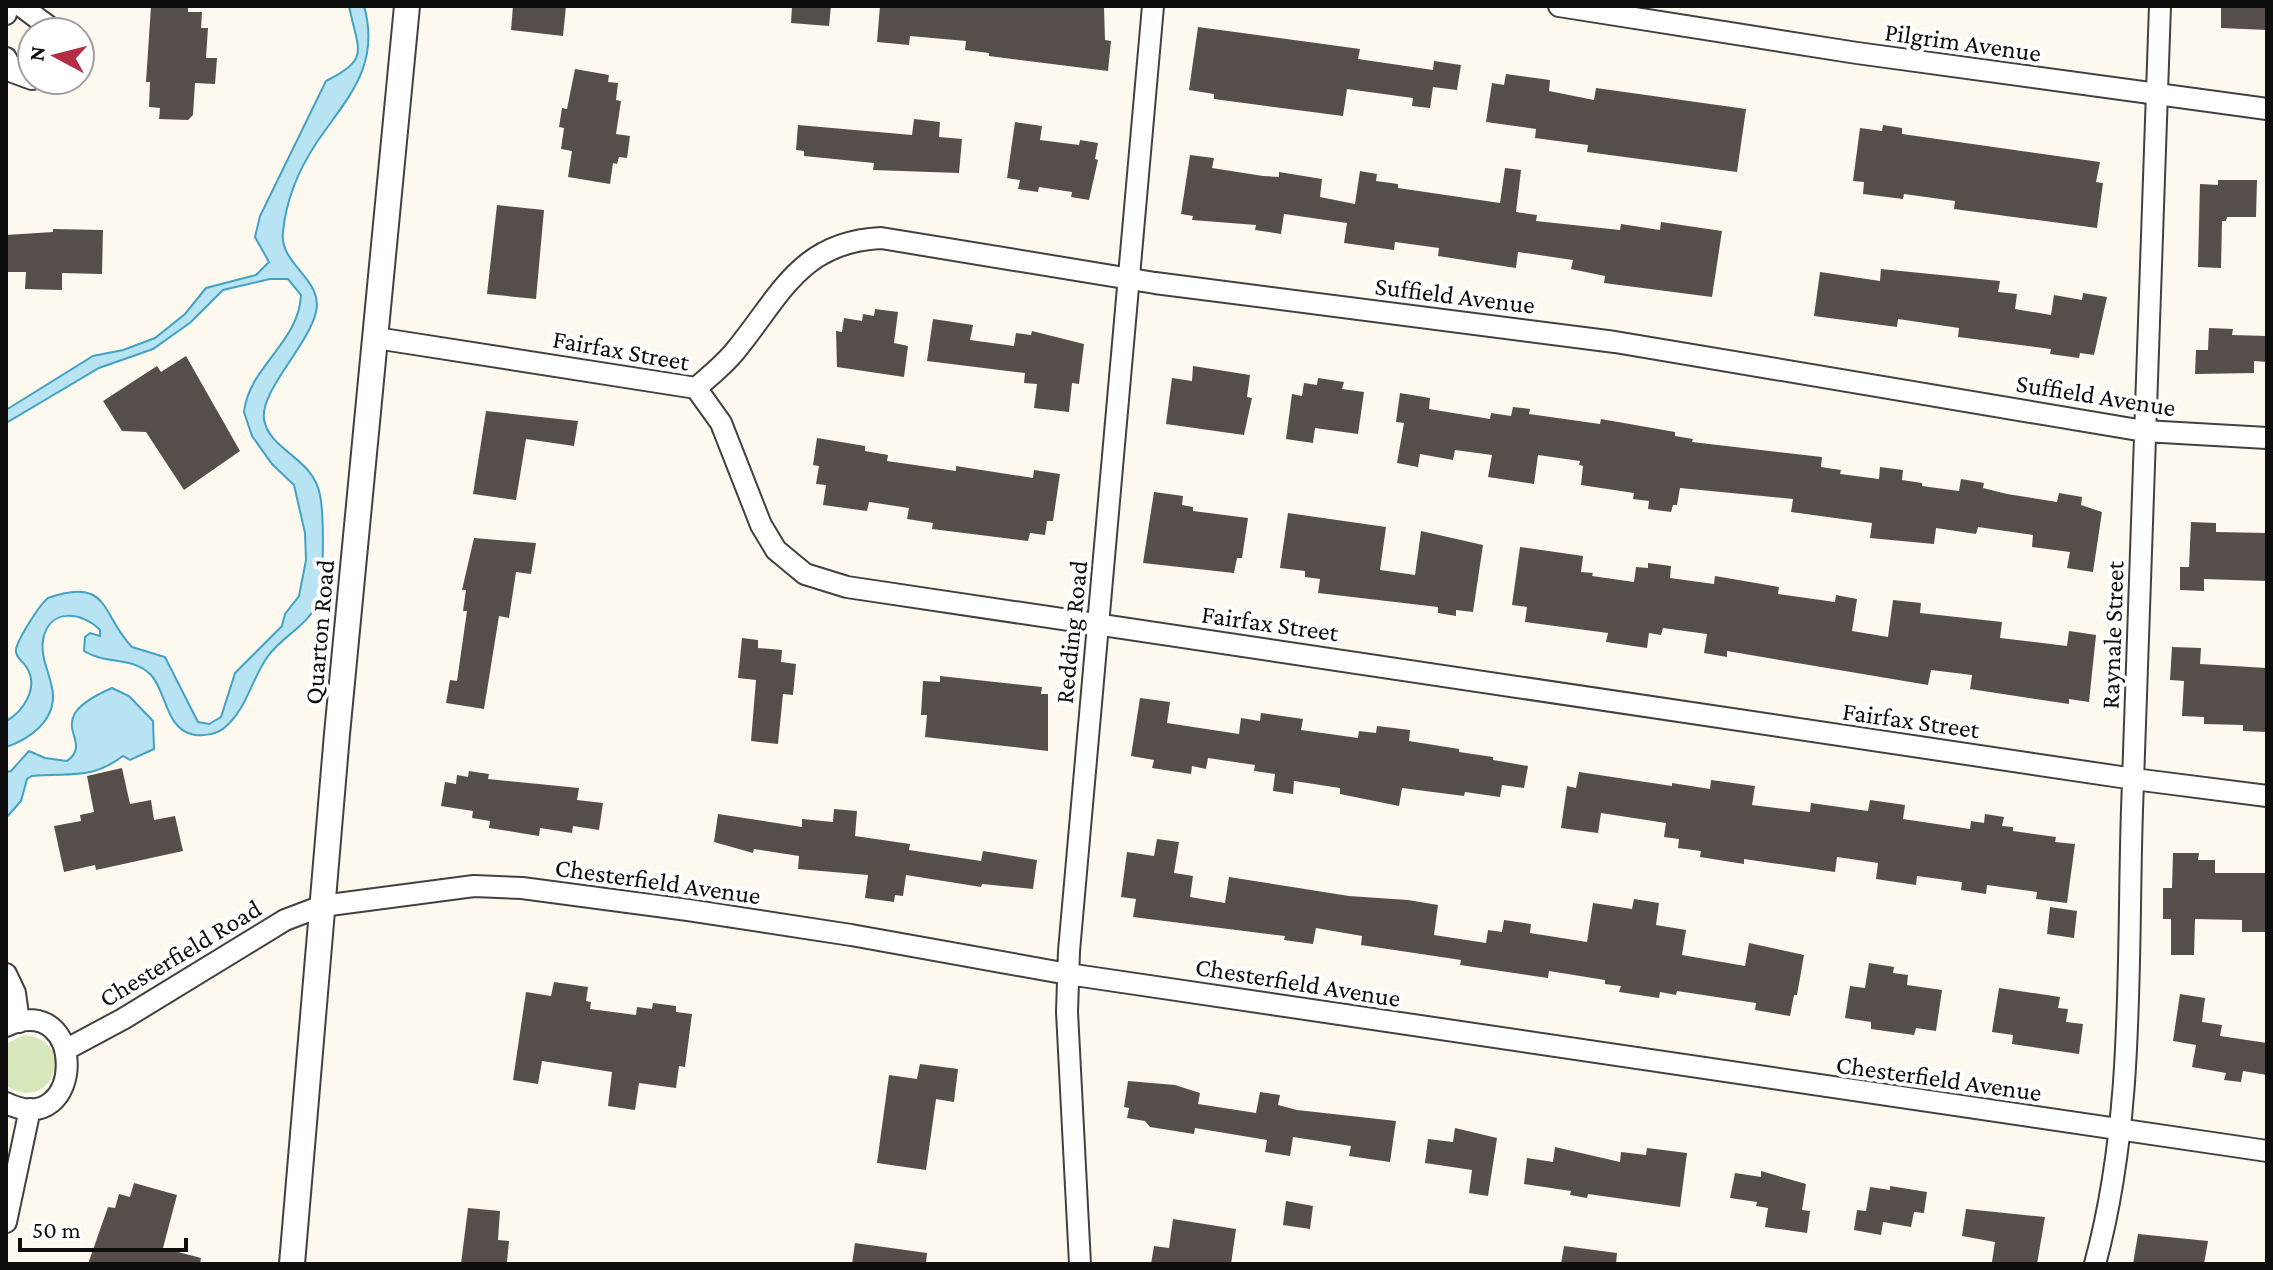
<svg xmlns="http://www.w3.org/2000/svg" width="2273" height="1270" font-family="'Crimson Pro',serif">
<rect width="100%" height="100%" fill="#fef9ef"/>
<path fill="#d7e6bb" d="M24 1035C80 1040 51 1117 6 1085V1044Z"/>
<path fill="#b7e3f2" stroke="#43a1c4" stroke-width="2" d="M349 6H364C381 66 347 98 317 142 299 169 286 200 283 232 279 265 324 279 316 312 308 346 260 391 264 419 269 451 313 457 320 495 324 514 324 579 319 598 311 625 283 635 268 656 252 678 246 711 224 728 217 734 205 736 195 735 165 730 167 692 151 675 133 656 106 665 84 651L85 637 90 633 100 636V630C83 612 49 607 43 640 40 660 52 676 53 695 54 722 28 740 6 747V721C23 712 39 688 27 668 24 662 17 659 16 652 14 644 40 604 48 598 110 576 101 615 132 647L165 657 198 722 209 724 221 717 235 673 282 626 285 614 299 596 306 560 305 533 294 485 272 464 252 436 244 412C249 366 299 343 301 295L288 279H270L223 290 191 322 153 349 99 368 6 423V410L93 356 123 350 155 338 185 314 206 288 256 275 269 262 255 237 260 216 326 81C371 59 358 51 349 6Z
M112 688 129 696 153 721 154 749 130 760 123 756C89 781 70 772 32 776L27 779 21 801 6 818V772L11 771 29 751 45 758 67 761C97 739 36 721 112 688Z"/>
<path fill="#564e4b" d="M151 6 188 8V12H202L201 28H208L206 58H217L215 84 195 83 193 115 188 120 159 119 160 108 149 107 150 82H146Z
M513 6H566L563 36 511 30Z
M792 6H831L829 26 791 23Z
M880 6 1104 8 1105 40 1111 41 1108 71 989 56V53L965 50 966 41 910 36 909 45 877 42Z
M2221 6H2267V30L2221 28Z
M1198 27 1360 49 1358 59 1433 70 1434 61 1461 65 1457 90 1433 87 1430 108 1412 106 1413 98 1347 89 1343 116 1214 99V94L1189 90Z
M575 69 609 75 608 82 618 83 616 100 621 101 616 134 630 136 627 158 619 157 617 164 613 163 610 184 568 177 572 151 561 149 564 128 559 127 562 108 567 109Z
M1506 74 1550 80 1549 91 1594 100 1596 88 1746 109 1737 172 1587 152 1588 145 1535 138 1536 129 1486 122 1492 83 1504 85Z
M914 119 940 122 939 137 962 139 959 173 873 170 874 163 804 156V151L796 150 798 125 912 135Z
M1015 122 1042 126 1040 140 1079 145 1080 140 1098 143 1095 159 1098 160 1089 200 1071 197 1072 192 1039 187 1038 192 1018 189 1020 180 1007 178Z
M1883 125 1902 128V134L2100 162 2096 182 2103 183 2097 228 1954 209 1955 201 1904 194 1903 199 1863 194 1864 182 1853 181 1860 128 1882 131Z
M1190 155 1214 158 1212 168 1263 176 1279 177V172L1322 179 1320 197 1355 204 1360 171 1377 174 1376 181 1398 184V188L1500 203 1505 168 1521 170 1516 212 1537 215 1536 221 1620 230 1621 224 1660 230 1661 222 1722 231 1712 297 1604 283 1605 276 1571 269 1573 260 1518 252 1516 268 1438 256 1439 248 1395 242 1394 250 1344 243 1347 223 1284 214 1281 234 1255 230 1256 225 1192 220 1193 216 1181 214Z
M2218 180H2257L2256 217H2227L2226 221H2222L2221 268 2198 267 2200 184 2218 185Z
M497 205 544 210 536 299 487 294Z
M53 229 103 230 102 274 62 273V290L25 289 26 272H6V235L53 232Z
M1881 269 2000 281 1998 292 2017 294 2015 309 2051 315 2054 295 2082 300 2083 293 2107 297 2094 355 2080 353 2079 358 2050 354 2051 349 1958 337 1959 328 1898 319 1897 327 1814 316 1820 272 1880 281Z
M875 309 898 312 894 343 908 346 904 377 837 367 836 331 842 332 844 318 862 321 863 314 874 316Z
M933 319 973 325 970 340 1014 346 1016 333 1031 335 1032 331 1084 344 1079 384 1072 383 1069 412 1034 408 1037 384 1024 383 1025 373 927 361Z
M2209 328 2233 329 2232 335 2267 336V362L2254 361V373L2195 374 2196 350H2208Z
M186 356 240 451 184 490 146 432 122 431 103 401 157 366 161 372Z
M1193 366 1250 375 1247 397 1252 398 1244 435 1166 424 1172 378 1192 381Z
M1318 378 1344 382 1342 389 1364 392 1358 434 1315 428 1313 443 1286 439 1292 394 1302 396 1304 383 1317 385Z
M1400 393 1430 398 1429 409 1490 419 1491 413 1511 416 1513 407 1530 409 1529 414 1600 424 1601 419 1675 432V436L1693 439 1692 442 1822 457 1821 467 1841 470 1840 474 1879 479 1880 467 1903 470 1902 480 1922 483V486L1959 491 1961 479 1984 483 1983 488 2007 494 2057 502 2059 493 2082 497 2081 505 2102 512 2093 572 2067 568 2070 552 2032 547 2033 535 1978 527 1976 534 1936 528 1934 544 1870 538 1872 523 1791 512 1793 499 1680 488 1677 505H1673L1671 512 1648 509 1649 501 1633 499 1634 493 1581 485 1583 466 1579 465 1580 461 1538 455 1534 484 1488 477 1492 455 1455 450 1453 460 1420 454 1418 467 1397 463 1404 423 1396 422Z
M486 411 578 421 574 446 526 439 516 500 473 494Z
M817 438 865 446V451L888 455 887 461 956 471V466L1033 478 1034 470 1060 474 1053 521H1047L1045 535 1030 533 1028 541 932 529 933 523 907 519 909 508 869 502 867 511 823 505 826 485 816 484 819 466 813 465Z
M1154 492 1183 496 1182 505 1193 507V511L1248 518 1242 558H1237L1234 573 1143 563Z
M1288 513 1386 527 1380 570 1415 575 1421 531 1483 545 1473 612 1456 610V616L1438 613V607L1318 593 1320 579 1305 577V571L1280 568Z
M2191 522 2216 523V532L2267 533V581L2204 579V591L2180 590V567H2189Z
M474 538 536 543 531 574 516 572 509 618 499 616 484 709 446 703 450 680 457 681 467 611H463L466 590H462Z
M1520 547 1583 556 1581 572 1593 573 1592 576 1634 582 1636 567 1648 568V563L1671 566 1670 578 1714 584 1715 576 1779 587 1778 594 1835 602 1836 595 1857 599 1852 631 1888 637 1893 600 1921 603 1920 613 2002 622 2000 638 2067 646 2069 631 2096 635 2089 702 2069 699V704L1970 689 1972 675 1931 670 1928 685 1727 651V657L1704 653 1707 634 1663 628 1661 635 1649 633 1647 648 1606 642 1608 633 1525 622 1527 607 1512 605Z
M742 638 758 640V648L782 650 781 662 796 664 793 695 783 694 778 744 751 741 756 680 738 678Z
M2172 647 2201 648 2200 664 2267 668V732L2243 731V725L2204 724V717L2182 716 2184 681 2170 680Z
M940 676 1042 687 1041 694H1048V751L925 737 927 715H921L923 681 940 682Z
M1140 698 1170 702 1167 723 1239 734 1241 718 1260 721 1261 713 1303 719 1301 730 1358 738 1359 731 1376 733 1377 726 1410 730 1409 741 1459 749V752L1493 757V760L1528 766 1524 788 1502 785 1500 797 1465 792 1464 796 1402 788 1399 806 1340 794V788L1294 781 1293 794 1273 791 1275 774 1254 771 1255 765 1208 758 1206 769 1192 766 1191 774 1152 768 1154 760 1131 756Z
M122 768 130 804 151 800 154 820 175 816 183 851 96 870 95 865 64 872 54 826 81 821 80 815 94 812 87 776Z
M469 771 489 774 488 779 579 788 577 800 603 803 599 830 573 826 572 833 540 828 539 836 489 828 490 821 472 818 473 811 441 806 445 782 456 784 457 775 468 777Z
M1579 772 1672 786V783L1710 789 1711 780 1755 786 1752 805 1810 812 1811 803 1868 811 1870 800 1905 805 1903 819 1970 829 1971 821 1984 823 1985 814 2004 817 2002 826 2013 827V831L2056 837 2055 842 2075 844 2067 903 2036 899 2037 892 1987 885 1986 894 1961 890 1962 882 1917 876 1916 885 1876 879 1878 863 1837 857 1835 872 1744 859V864L1700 857 1701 851 1678 848 1679 839 1664 837 1666 823 1601 813 1598 833 1561 828 1567 786 1576 788Z
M834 809 857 811 855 836 910 844 909 850 981 861 983 851 1037 860 1033 889 982 884 981 887 906 875 903 896 895 895 894 902 865 898 868 875 798 869 799 856 754 849 753 853 714 842 718 814 802 827V819L833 822Z
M1157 839 1179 842 1174 873 1193 876 1190 897 1225 903 1229 877 1349 896 1408 900 1438 905 1434 935 1486 943 1488 930 1502 932 1504 920 1531 924 1530 933 1587 942 1593 903 1632 909 1634 899 1659 903 1656 925 1686 930 1682 955 1745 966 1749 943 1804 955 1797 995H1794L1790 1016 1755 1010 1756 1003 1677 991 1676 995 1660 992 1659 998 1619 992 1621 986 1605 984V980L1549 971 1548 978 1460 965 1461 960 1361 945 1362 936 1316 928 1313 944 1284 940 1285 936 1133 917 1136 899 1121 897 1127 852 1154 856Z
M2173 853H2199L2198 860H2215V873H2267V932H2242V920L2195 919 2194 955H2171V919H2163V888H2172Z
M2050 907 2077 911 2074 938 2047 934Z
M1869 963 1894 967 1893 973 1908 975 1907 985 1942 990 1936 1031 1916 1028 1914 1035 1871 1029V1022L1845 1018 1850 986 1865 988Z
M554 982 588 987 586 1001 591 1002 590 1009 636 1015 637 1007 652 1009 653 1003 676 1006V1012L692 1014 685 1067 679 1066 676 1088 639 1083 635 1110 608 1106 612 1072 542 1061 538 1084 513 1080 526 992 551 996Z
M1999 988 2060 997 2058 1008 2068 1009 2066 1022 2083 1024 2079 1054 2012 1044 2013 1035 1992 1032Z
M2180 994 2205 998 2202 1022 2222 1025 2220 1036 2267 1043V1075L2243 1071 2241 1082 2224 1080 2226 1073 2192 1067 2196 1045 2173 1041Z
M920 1064 958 1069 954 1102 936 1099 926 1170 877 1163 889 1075 917 1079Z
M1128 1081 1175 1085 1200 1093 1198 1104 1256 1113 1260 1092 1280 1095 1278 1105 1297 1110 1396 1121 1390 1162 1349 1156 1351 1146 1293 1137 1290 1156 1265 1152 1267 1140 1195 1128 1194 1134 1150 1127 1145 1121 1127 1118 1129 1108 1124 1107Z
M1455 1128 1497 1138 1488 1196 1469 1193 1472 1170 1425 1163 1428 1139 1453 1142Z
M1555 1147 1620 1162 1621 1152 1646 1155 1647 1148 1687 1153 1680 1207 1588 1194 1587 1198 1570 1195 1571 1191 1524 1184 1527 1158 1553 1162Z
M1761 1171 1806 1184 1802 1210 1810 1211 1807 1233 1765 1227 1768 1208 1756 1206 1757 1202 1730 1198 1735 1173 1761 1177Z
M134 1183 177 1195 163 1248 201 1258 200 1264H88L108 1207 115 1208 119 1194 130 1197Z
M1890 1186 1927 1192 1924 1213 1914 1212 1911 1227 1883 1222 1881 1235 1854 1230 1857 1210 1866 1211 1870 1187 1890 1190Z
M1286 1201 1313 1206 1310 1229 1283 1225Z
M468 1208 500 1211 498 1240 509 1241 507 1262 461 1264Z
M1966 1209 2045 1217 2037 1264 1992 1262 1995 1242 1962 1236Z
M1173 1219 1236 1229 1231 1264H1151L1154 1246 1169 1248Z
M2138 1234 2208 1241 2204 1264H2133Z
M855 1243 927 1253 926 1264H852Z
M1564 1246 1617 1253 1616 1264H1561Z"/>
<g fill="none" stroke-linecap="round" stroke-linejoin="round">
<g stroke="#414141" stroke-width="24">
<path id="minor" d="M21 6 56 32
M1559 6 1857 53 2267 109
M6 14 7 6
M6 58 13 72 32 79
M376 338 696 388 721 423 761 525 776 550 805 574 847 587 2134 779 2267 796
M696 388C710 376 725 364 736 350 781 295 800 242 881 238L1155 283 1615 342 2144 431 2267 438
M6 974 15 993 19 1022
M6 1026C88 989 86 1142 6 1103
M67 1049 123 1019 285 920 322 906 474 886 522 888 688 910 851 935 1068 974 2267 1151
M6 1222 30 1109
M1080 1264 1067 1012 1069 951 1153 6
M2095 1264C2135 1116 2127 962 2132 810 2140 542 2152 274 2160 6"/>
</g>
<g stroke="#414141" stroke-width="28">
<path id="tertiary" d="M292 1264 337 734 407 6"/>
</g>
<use href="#minor" stroke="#fff" stroke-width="20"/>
<use href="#tertiary" stroke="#fff" stroke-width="24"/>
</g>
<g text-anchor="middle" stroke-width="8" stroke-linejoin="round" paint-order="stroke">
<g font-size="26" fill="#0e0e0e" stroke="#fff">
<text transform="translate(1963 42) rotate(8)" y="9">Pilgrim Avenue</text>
<text transform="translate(1455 295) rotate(7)" y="9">Suffield Avenue</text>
<text transform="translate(621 350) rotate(10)" y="9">Fairfax Street</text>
<text transform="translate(2096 395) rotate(9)" y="9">Suffield Avenue</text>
<text transform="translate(1270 623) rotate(8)" y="9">Fairfax Street</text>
<text transform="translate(319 632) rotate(-85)" y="9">Quarton Road</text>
<text transform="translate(1071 632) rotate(-84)" y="9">Redding Road</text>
<text transform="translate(2112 635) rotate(-88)" y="9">Raynale Street</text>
<text transform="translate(1911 720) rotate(8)" y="9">Fairfax Street</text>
<text transform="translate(658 881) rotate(8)" y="9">Chesterfield Avenue</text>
<text transform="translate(180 953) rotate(-31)" y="9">Chesterfield Road</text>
<text transform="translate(1298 982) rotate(9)" y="9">Chesterfield Avenue</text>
<text transform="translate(1939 1078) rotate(8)" y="9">Chesterfield Avenue</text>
</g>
</g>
<rect width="2273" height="1270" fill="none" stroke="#0e0e0e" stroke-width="16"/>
<g transform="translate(56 56) rotate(277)"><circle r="38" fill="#ffffff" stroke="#9f9f9f" stroke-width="2"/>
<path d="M0-6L14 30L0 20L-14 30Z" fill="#b42f46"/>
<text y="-12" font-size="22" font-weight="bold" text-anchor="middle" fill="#0e0e0e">N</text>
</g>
<path d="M20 1238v12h166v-12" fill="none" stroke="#0e0e0e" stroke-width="4"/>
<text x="32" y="1238" font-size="24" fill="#0e0e0e" stroke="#ffffff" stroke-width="6" paint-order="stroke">50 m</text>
</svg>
